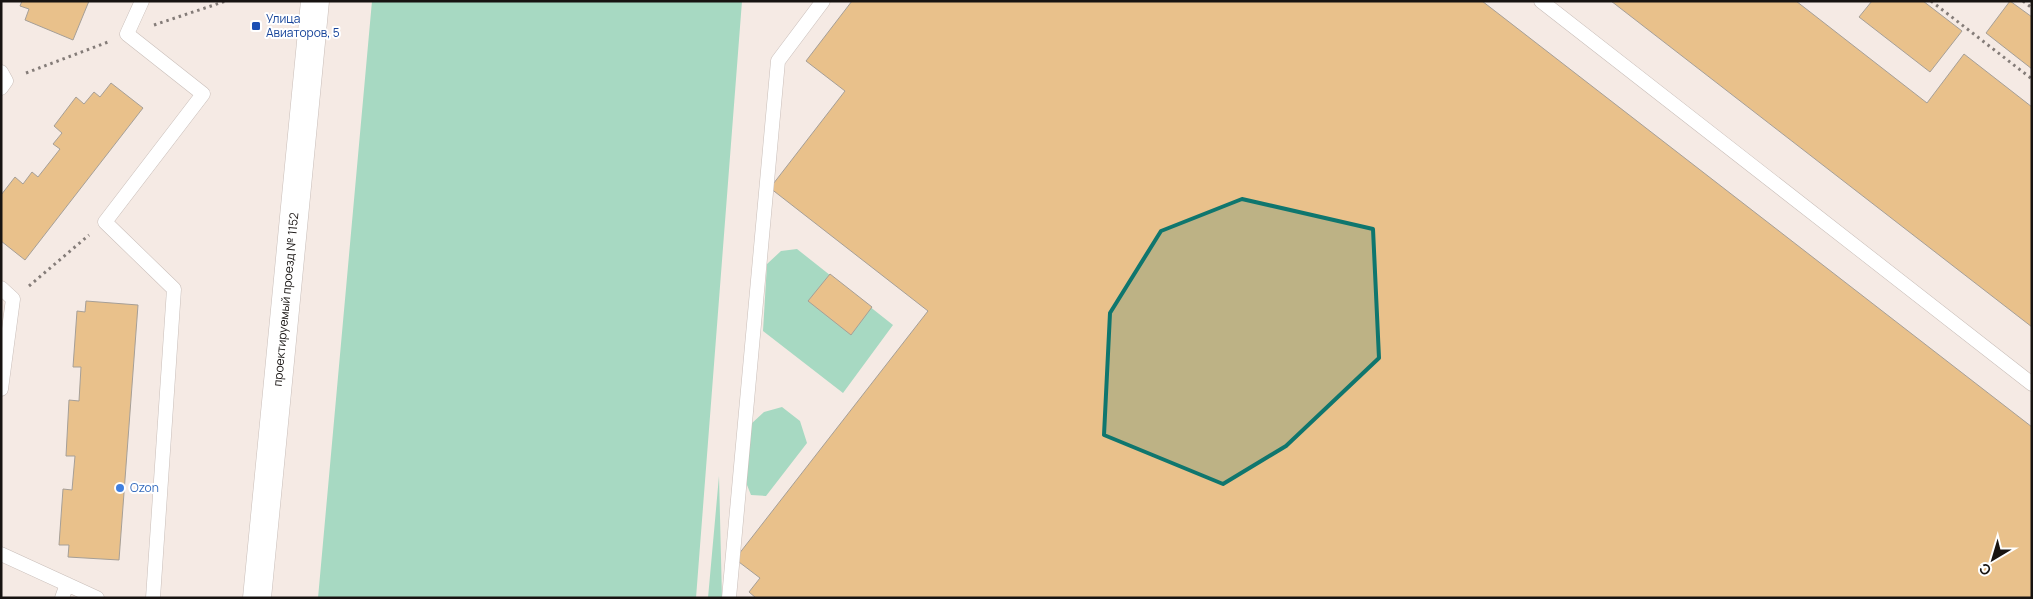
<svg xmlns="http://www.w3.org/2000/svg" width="2033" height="599" font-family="Manrope,sans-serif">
<rect width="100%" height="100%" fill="#f5eae4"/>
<path fill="#a7d9c2" d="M372 1H742L696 598H318Z
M797 249 893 325 843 393 763 331 767 264 781 251Z
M782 407 800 421 807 443 766 496 751 495 745 480 751 424 764 412Z
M719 476 722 598H708Z"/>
<path fill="#e9c18b" stroke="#a69f97" d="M22 1H89L73 40 25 20 29 9 20 6Z
M852 1H1482L2032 427V598H756L749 592 760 578 735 559 928 311 770 188 845 91 806 61Z
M1611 1H1796L1927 103 1964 54 2032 107V327Z
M1872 1H1923L1962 31 1930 72 1859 17Z
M2010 1 2032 17V69L1986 33Z
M111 83 143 108 25 260 1 241V195L15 177 23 184 32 172 38 177 60 149 53 144 62 133 54 126 76 97 84 104 94 92 100 97Z
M830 274 872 307 851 335 808 301Z
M86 301 138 305 119 560 68 557 69 545H59L63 489 72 490 75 456H66L69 400 79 401 81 367H73L77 311 85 312Z"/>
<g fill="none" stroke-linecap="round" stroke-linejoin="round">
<g stroke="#c9beb9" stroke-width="15">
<path id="service" d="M142 1 127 34 203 94 105 222 174 289 153 598
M1541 1 2032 384
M1 72 6 81 1 88
M1 288 13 299 1 389
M1 554 97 598
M62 598 67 584
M729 598 778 61 823 1"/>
</g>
<g stroke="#c9beb9" stroke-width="29">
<g id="minor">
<path id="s1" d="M257 598 315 1"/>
</g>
</g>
<path stroke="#847c78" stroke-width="3" stroke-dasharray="2.5 4" stroke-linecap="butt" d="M1931 1 2032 79
M2023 1 2032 8
M154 25 226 1
M26 73 108 42
M29 286 89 235"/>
<use href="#service" stroke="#fff" stroke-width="14"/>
<use href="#minor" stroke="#fff" stroke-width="28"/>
</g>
<path fill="#0f766e" fill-opacity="0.2" stroke="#0f766e" stroke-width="4" stroke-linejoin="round" d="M1242 199 1373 229 1379 358 1286 446 1223 484 1104 435 1110 313 1161 231Z"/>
<rect fill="#1a4fb4" stroke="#fff" stroke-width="2" x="251" y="21" width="10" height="10" rx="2.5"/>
<circle fill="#3f7fe0" stroke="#fff" stroke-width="2" cx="120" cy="488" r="5"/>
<g text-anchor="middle" stroke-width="4" stroke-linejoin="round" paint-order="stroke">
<g font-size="12" fill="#164399" stroke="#fff" text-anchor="start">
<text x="266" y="23">Улица<tspan x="266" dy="14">Авиаторов, 5</tspan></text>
</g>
<g font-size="12" fill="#171311" stroke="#fff">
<text dy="4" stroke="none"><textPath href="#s1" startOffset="300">проектируемый проезд № 1152</textPath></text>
</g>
<g font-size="12" fill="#366cbe" stroke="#fff" text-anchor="start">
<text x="130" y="492">Ozon</text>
</g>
</g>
<rect width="2033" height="599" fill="none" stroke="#171311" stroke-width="5"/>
<g transform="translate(1993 559) rotate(218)" stroke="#ffffff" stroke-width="4" paint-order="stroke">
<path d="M0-4L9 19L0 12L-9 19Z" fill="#171311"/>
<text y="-8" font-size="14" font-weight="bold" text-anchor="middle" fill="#171311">С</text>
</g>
</svg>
